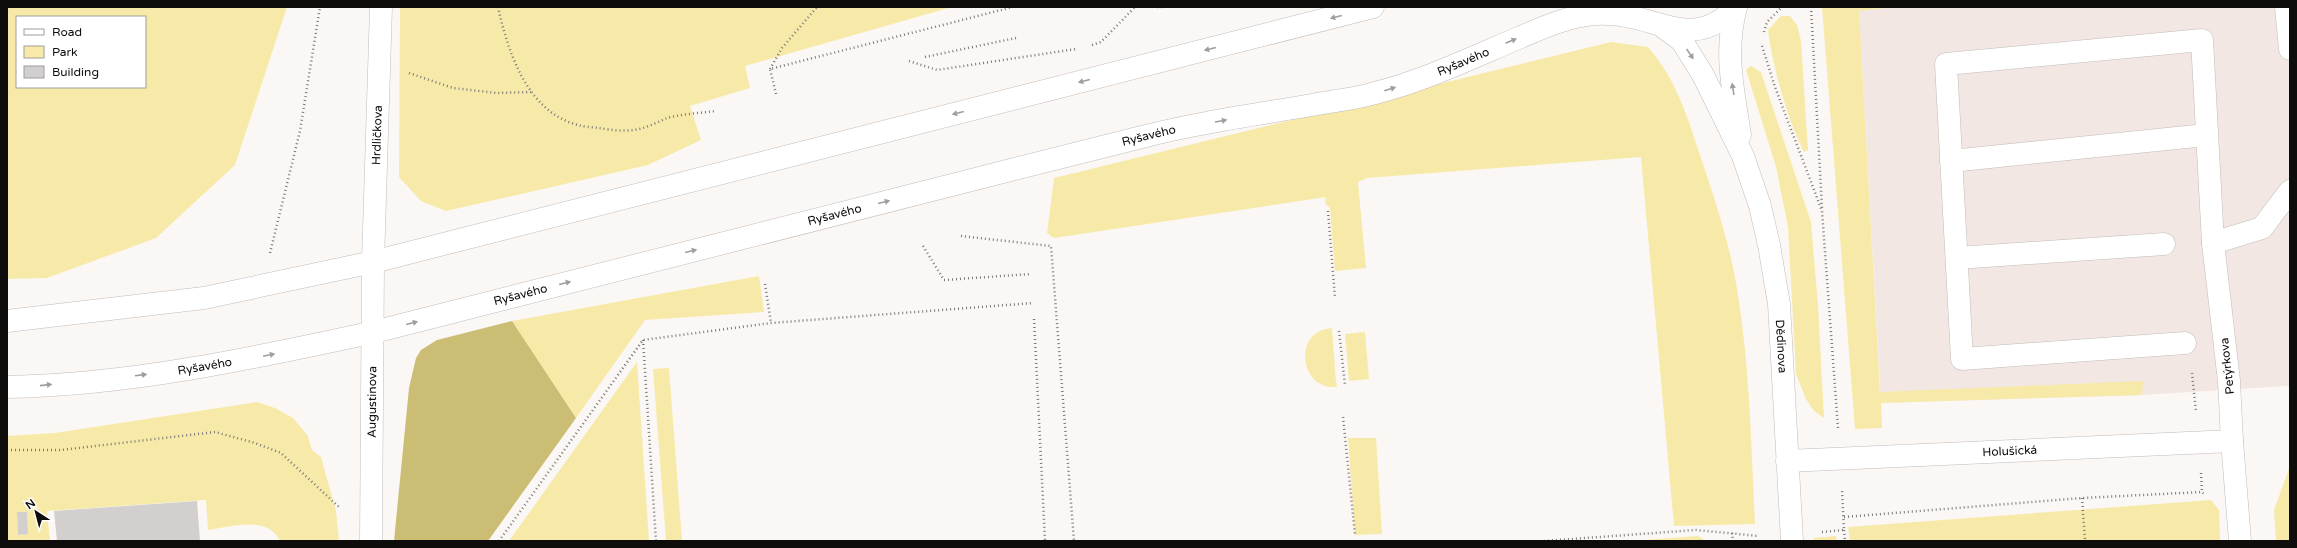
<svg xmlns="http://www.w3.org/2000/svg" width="2297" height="548" font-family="'Varela Round',sans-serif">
<rect width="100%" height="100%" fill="#fbf7f5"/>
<path fill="#f2e7e2" d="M1893 7H2290V386L2142 395 1881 403 1859 11Z"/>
<path fill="#f7eaa8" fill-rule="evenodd" d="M7 7H287L235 165 156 238 47 278 7 279ZM17 17H145V87H17Z
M400 7H952L745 66 750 88 690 106 701 140 648 165 446 211 421 201 399 177Z
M1822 7H1893L1859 11 1880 392 2143 381 2142 395 1881 403 1882 428 1855 429Z
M1781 16H1790L1797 25 1801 41 1808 150 1804 152C1788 122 1772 64 1768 30Z
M1611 42 1648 47C1677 80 1688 119 1702 161 1716 203 1730 245 1737 289 1750 366 1751 446 1755 524L1674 526 1641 157 1367 178 1358 182 1366 268 1335 271 1330 208 1325 203 1326 197 1054 238 1047 233 1054 178Z
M1751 66 1761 72 1811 222 1818 305 1824 418 1814 411 1806 399 1796 374 1788 227 1776 167 1746 70Z
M759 276 764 312 645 320 576 418 512 321Z
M1332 328 1336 382 1337 387C1333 387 1328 387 1325 386 1302 379 1297 342 1320 331 1323 329 1328 329 1332 328Z
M1365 332 1369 379 1349 381 1345 334Z
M637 362 649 541H509Z
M669 368 682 541H666L653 369Z
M257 402 275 408 293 418 308 436 312 450 321 457 336 511 339 541H280C268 515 231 527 208 530L206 500 47 511 50 541H7V436L55 433ZM17 512H27L28 534 18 535Z
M1348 438H1376L1382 534 1355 535Z
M2290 466V541H2276L2274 510Z
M2211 500 2219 510 2220 541H1850L1848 527Z
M1698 536 1706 541H1631Z
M1836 536 1837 541H1814V538Z"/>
<path fill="#ccbd74" d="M512 321 576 418 488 541H394L409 388 416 358 421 350 437 340Z"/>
<path fill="#d3cfcf" d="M197 501 200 541H57L54 511Z
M17 512H27L28 534 18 535Z"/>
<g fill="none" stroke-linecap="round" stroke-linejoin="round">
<g stroke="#c0bcba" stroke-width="23">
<g id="minor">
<path d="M1736 7C1724 54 1733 88 1740 135"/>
<path d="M2286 7 2290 49"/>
<path id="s1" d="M1663 27 1682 41 1703 75 1743 156 1760 206 1769 245 1779 304 1792 541"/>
<path d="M1951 161 2206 135"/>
<path d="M1957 258 2164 244"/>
<path d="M2185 343 1962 359 1946 64 2202 40 2213 243"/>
<path id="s2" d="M1787 461 2232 441"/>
<path id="s3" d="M371 541 373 262 381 7"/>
<path d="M2240 541 2232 441 2229 381 2213 243 2262 228 2290 191"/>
</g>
</g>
<g stroke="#c0bcba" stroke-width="23">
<g id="major">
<path d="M7 321 204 298 373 262 1373 7"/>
<path id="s4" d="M7 387C130 385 254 358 374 332 628 267 883 202 1138 138 1195 123 1254 115 1312 105 1333 101 1355 99 1375 93 1426 80 1473 57 1521 37 1548 25 1579 12 1609 14 1657 15 1693 53 1736 7"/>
</g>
</g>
<path stroke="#7a7876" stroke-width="2.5" stroke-dasharray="1 3" stroke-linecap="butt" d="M498 7C508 52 527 112 578 125 584 127 592 127 599 128 611 130 626 132 639 129 648 127 658 122 667 118 682 114 700 113 716 111
M1157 7H1164
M1811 7 1822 208
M1764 32 1767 22 1782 7
M1092 45 1101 42 1135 7
M1762 46 1775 87 1822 211 1838 428
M925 57 1016 38
M909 61 937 70 1076 49
M770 69 782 48 817 7
M409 73 453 88 497 93 531 92
M776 94 770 69 1013 7
M1328 211 1335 298
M961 236 1051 246 1074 541
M923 246 944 280 1031 274
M270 253 300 131 320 7
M765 284 771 323
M1034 319 1045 541
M1339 331 1345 385
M643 340 656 541
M2192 373 2196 412
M1343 417 1355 535
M7 450H61L215 432 255 443 281 453 340 508
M2201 473 2202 492
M2082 498 2085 541
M1844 517 2082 498 2202 492 2205 495
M1844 530 1845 541
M1822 532 1844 530 1842 490
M1732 533 1733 541
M499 541 643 340 771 323 1033 303
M1544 541 1696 530 1759 536"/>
<use href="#minor" stroke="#fff" stroke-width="22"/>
<use href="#major" stroke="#fff" stroke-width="22"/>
</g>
<defs><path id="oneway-solid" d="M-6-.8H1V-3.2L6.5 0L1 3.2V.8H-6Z"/></defs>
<g fill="#9f9e9e">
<use href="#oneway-solid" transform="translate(1336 17) rotate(166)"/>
<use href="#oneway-solid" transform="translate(1511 41) rotate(-23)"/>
<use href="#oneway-solid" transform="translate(1210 49) rotate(166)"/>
<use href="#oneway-solid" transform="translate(1690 54) rotate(56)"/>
<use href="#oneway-solid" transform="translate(1084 81) rotate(166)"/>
<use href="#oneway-solid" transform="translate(1390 89) rotate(-17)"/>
<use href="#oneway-solid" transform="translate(1733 89) rotate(-99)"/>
<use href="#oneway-solid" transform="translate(958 113) rotate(166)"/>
<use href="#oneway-solid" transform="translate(1221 121) rotate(-10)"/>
<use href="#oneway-solid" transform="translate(884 202) rotate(-14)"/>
<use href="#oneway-solid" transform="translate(691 251) rotate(-14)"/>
<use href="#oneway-solid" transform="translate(565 283) rotate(-14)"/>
<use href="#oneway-solid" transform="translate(412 323) rotate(-14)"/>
<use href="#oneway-solid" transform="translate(269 355) rotate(-12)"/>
<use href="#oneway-solid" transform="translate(141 375) rotate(-7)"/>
<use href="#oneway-solid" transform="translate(46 385) rotate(-6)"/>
</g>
<g text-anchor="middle" stroke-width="4" stroke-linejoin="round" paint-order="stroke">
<g font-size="12" fill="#0e0d0c" stroke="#fff">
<text dy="4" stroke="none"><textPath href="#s4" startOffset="1495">Ryšavého</textPath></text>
<text dy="4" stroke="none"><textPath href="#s3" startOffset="406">Hrdličkova</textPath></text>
<text dy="4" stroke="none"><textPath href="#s4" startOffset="1171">Ryšavého</textPath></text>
<text dy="4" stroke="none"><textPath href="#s4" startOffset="847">Ryšavého</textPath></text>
<text dy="4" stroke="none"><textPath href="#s4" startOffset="523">Ryšavého</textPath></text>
<text dy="4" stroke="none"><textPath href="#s1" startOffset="349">Dědinova</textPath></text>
<text dy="4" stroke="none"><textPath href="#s4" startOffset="199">Ryšavého</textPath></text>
<text transform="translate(2227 366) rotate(-96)" y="4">Petýrkova</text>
<text dy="4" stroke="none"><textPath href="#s3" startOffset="139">Augustinova</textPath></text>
<text dy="4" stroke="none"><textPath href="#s2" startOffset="223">Holušická</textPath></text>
</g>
</g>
<rect width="2297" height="548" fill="none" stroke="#0e0d0c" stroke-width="16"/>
<rect x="16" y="16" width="130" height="72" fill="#ffffff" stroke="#9f9e9e"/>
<rect x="24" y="29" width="20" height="6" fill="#ffffff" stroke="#9f9e9e"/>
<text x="52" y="36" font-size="12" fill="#0e0d0c">Road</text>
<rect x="24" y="46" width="20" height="12" fill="#f7eaa8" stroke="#9f9e9e"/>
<text x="52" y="56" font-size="12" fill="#0e0d0c">Park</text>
<rect x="24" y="66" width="20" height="12" fill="#d3cfcf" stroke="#9f9e9e"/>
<text x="52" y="76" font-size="12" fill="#0e0d0c">Building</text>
<g transform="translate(36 512) rotate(324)" stroke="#ffffff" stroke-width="3" paint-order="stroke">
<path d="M0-3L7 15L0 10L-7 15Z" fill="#0e0d0c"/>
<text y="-6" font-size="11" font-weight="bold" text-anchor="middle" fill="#0e0d0c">N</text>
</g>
</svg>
